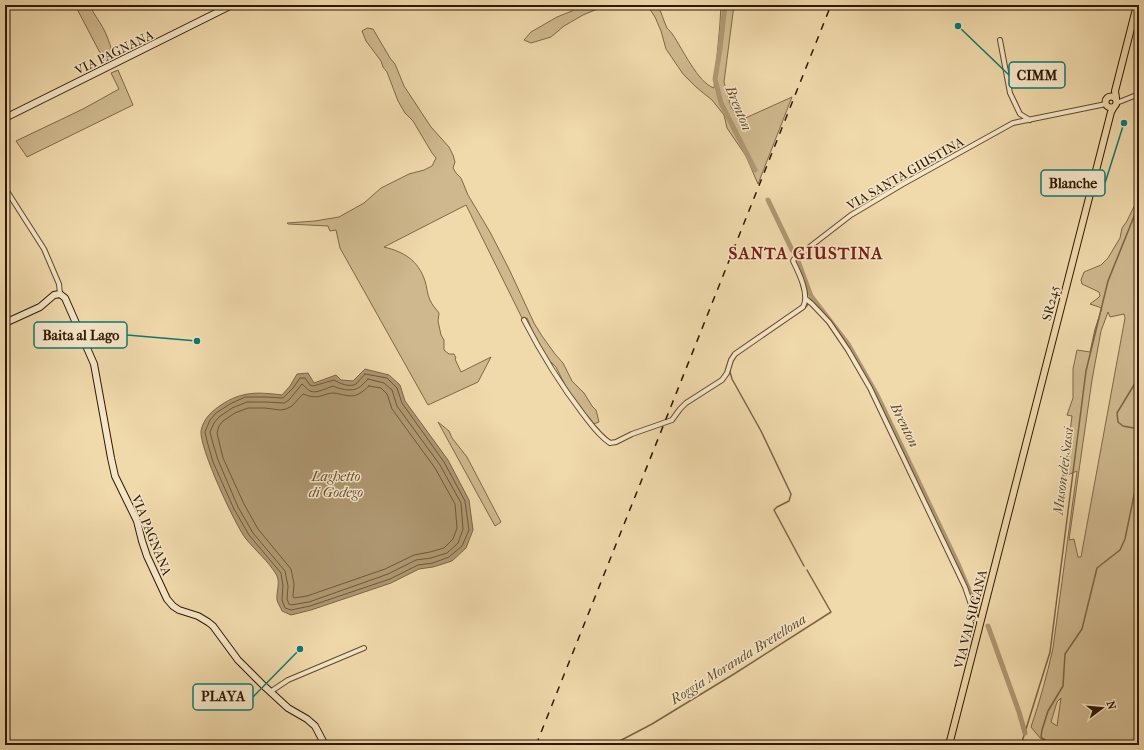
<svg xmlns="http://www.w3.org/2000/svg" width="1144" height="750" font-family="'IM FELL French Canon',serif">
<rect width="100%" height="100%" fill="#f0d9ab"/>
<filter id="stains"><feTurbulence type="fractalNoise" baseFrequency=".005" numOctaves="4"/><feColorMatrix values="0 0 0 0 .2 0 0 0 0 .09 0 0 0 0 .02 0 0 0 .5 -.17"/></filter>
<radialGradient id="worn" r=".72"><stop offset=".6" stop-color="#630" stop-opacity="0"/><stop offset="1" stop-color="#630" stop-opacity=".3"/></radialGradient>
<path fill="#cfb88e" stroke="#7e6847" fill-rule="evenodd" d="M75 5H90C93 14 99 20 103 28 107 34 114 55 114 62L104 67 103 56 99 51Z
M579 5H607L583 15 564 26 551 37 531 43 524 40 531 32 557 17 572 11Z
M647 5H657C662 12 663 20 667 28 669 30 671 32 673 35 682 48 698 83 714 88 716 61 720 33 721 5H734L724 82 731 107 741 120 792 97 758 184 746 156 727 128 724 115 712 100 696 87 683 74 666 49 661 31 655 17Z
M367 28 373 29 390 58 395 64 404 86 431 127 449 147 453 155 455 162 453 168 456 173 461 178 468 195 490 232 509 269 534 323 542 336 555 354 563 363 572 381 584 393 592 406 596 410 599 422 591 425 568 391 556 367 552 363 544 359 527 318 523 320 466 205 384 247C404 252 418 260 425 281 427 287 427 294 430 300 432 305 436 309 439 313L438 321 441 335 444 340V350L449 354H454L456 358 455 359 461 372 491 357 478 382 428 405 340 248 336 230 330 231 328 226 288 224 287 223 315 221 339 217 364 203 381 188 409 174 424 170 432 166 436 158 432 153 413 121 405 113 398 101 387 72 383 67 381 61 366 41 362 31Z
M118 70 133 105 27 157 16 141 83 109 119 89 111 73Z
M1139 196V745H1053L1040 738 1031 727C1040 701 1047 675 1053 648L1077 471 1063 477V466L1066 464 1072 416 1067 415 1073 398V369L1077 350 1090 352 1095 329 1102 308 1090 304 1098 298 1100 296 1099 292 1082 284 1081 280 1084 272 1101 265 1108 258 1120 238 1122 228 1127 221ZM1108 312 1110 317 1124 314 1125 318 1081 557H1078L1074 539 1069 540 1092 380 1101 331ZM1061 698 1057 726 1051 722 1057 702Z
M438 422 449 431 452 438 467 457 501 522 495 526Z"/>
<path fill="#ae9771" stroke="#7b6444" d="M365 369 389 375 400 385 405 401 448 460 469 500 473 530 466 548 452 561 433 567 419 569 391 583 311 610 291 615 282 611C281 608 278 604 277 600 276 591 281 582 276 574 268 561 256 551 246 539 235 525 199 447 201 431 203 419 212 411 221 405 242 391 258 392 282 395L290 386 297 374 308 373 314 383 336 375 341 380 353 381Z"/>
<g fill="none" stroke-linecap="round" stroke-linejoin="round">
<path stroke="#6e5838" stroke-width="1" d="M365 374 387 378 397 388 402 403 444 462 465 501 469 530 462 546 449 557 433 563 418 565 390 579 310 606 291 610 285 608 282 600 283 586 281 573 249 535 234 509 213 462 207 441 205 432 210 420 216 413 230 404 245 397H266L283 398 293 388 300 378H305L310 385 313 386 334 380C339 383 350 388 356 384 359 381 362 377 365 374Z
M368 379 384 383 392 390 397 406 440 465 461 503 463 529 458 543 447 553 431 558 416 560 388 574 309 602 291 605 289 604 287 599 288 586 285 571 253 533 238 507 218 460 212 440 210 432 214 423 219 417 232 408 247 402H265L284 403 289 400 302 384C305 386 306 389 310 391 316 394 327 388 333 386 339 389 352 392 358 388 362 386 365 382 368 379Z
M369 386 381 388 387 394 392 409 435 468 455 504 457 528 453 539 444 548 430 552 414 555 385 569 307 596 294 598 293 596 294 584 291 569 258 529 244 504 223 458 217 433 219 426 223 421 235 413 248 408H265L280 410 286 409 292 406 303 394C311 397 316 398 324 395 327 394 331 393 334 393 352 396 354 400 369 386Z"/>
<path stroke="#7b6444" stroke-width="1.5" d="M788 319C798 313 810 308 811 296
M730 368V372L732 379 761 431 791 494 789 501 777 507 774 510 804 566
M1137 380 1117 413 1118 422 1123 426 1139 429
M612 745 652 724 734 674 831 612 807 570
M1021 745 1050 652 1086 371 1108 281 1139 204
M1052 745 1041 737 1042 730 1048 711 1063 686 1065 654 1082 629 1097 568 1120 550 1125 539 1139 471"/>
<path stroke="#ae9771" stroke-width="5" d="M725 5 720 49 715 79 721 103 755 170
M768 200 792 250
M798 261 811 296 848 344 877 395 958 564 977 609
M988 626 1019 712 1025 733"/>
<g stroke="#5e482b" stroke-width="6">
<path id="street" d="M1000 40 1010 93 1020 114 1030 120
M1117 102H1119L1139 94
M5 188 44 249 59 284 60 294
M806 299 812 304 829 322 848 350 870 388 965 587 976 619 981 621
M524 320C541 353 560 384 583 414 591 424 598 435 610 443L616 442 632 434 672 420 680 409 686 403 722 380 727 373 731 360 735 354 803 307C810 295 799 273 793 261L794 259 851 215 903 184 1013 123 1106 104
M270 692 288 680 364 648"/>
</g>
<g stroke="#2e1800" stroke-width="8">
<path id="secondary" d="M5 118 232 5
M5 323 40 307 54 295 60 294 65 298 94 364 111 458 115 476 137 521 142 541 147 556 167 599 173 606 179 610 198 616 208 622 213 626 238 660 263 685 288 708 307 719 315 726 325 745"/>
</g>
<g stroke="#2e1800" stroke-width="8">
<path id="primary" d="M1105.5 102a5.5 5.5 0 1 1 11 0a5.5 5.5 0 1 1-11 0Z
M1116 98 1115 91 1137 5
M949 745 1111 112 1114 107"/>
</g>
<use href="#street" stroke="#f5e6c8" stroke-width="4"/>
<use href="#secondary" stroke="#f5e6c8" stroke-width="6"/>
<use href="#primary" stroke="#f0d9ab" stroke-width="6"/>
<path stroke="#2e1800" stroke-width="1.5" stroke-dasharray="7 7" stroke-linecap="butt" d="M536 745 831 5"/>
</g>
<g text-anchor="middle" stroke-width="3" stroke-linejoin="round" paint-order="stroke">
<g font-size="13" fill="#2e1800" stroke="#f5e6c8">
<text transform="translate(114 52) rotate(-26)" y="5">VIA PAGNANA</text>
<text transform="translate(905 173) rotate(-30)" y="5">VIA SANTA GIUSTINA</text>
<text transform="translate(1050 303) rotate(-76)" y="5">SR245</text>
<text transform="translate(152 535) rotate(68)" y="5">VIA PAGNANA</text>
<text transform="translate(970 619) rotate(-76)" y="5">VIA VALSUGANA</text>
</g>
<g font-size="14" font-style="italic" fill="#614b2d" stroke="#f5e6c8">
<text transform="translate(739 108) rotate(67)" y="5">Brenton</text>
<text transform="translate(905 425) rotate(64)" y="5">Brenton</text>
<text transform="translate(1063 471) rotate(-83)" y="5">Muson dei Sassi</text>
<text x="336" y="481">Laghetto<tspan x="336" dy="16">di Godego</tspan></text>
<text transform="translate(738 659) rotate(-32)" y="5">Roggia Moranda Bretellona</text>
</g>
<g font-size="17" font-weight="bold" letter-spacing="1" fill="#7a1f14" stroke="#f5e6c8">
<text x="806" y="259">SANTA GIUSTINA</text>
</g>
</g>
<path fill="none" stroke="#0f766e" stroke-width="1.5" d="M958 26L1009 75M1124 123L1105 183M197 341L127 335M300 649L253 697"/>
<g fill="#0f766e" stroke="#f5e6c8" stroke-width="1.5">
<circle cx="958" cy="26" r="4"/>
<circle cx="1124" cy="123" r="4"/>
<circle cx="197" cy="341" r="4"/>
<circle cx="300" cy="649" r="4"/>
</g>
<g fill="#f5e6c8" stroke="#0f766e" stroke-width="1.5">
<rect x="1009" y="62" width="56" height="26" rx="4"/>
<rect x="1041" y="170" width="64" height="26" rx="4"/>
<rect x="34" y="322" width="93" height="26" rx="4"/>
<rect x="193" y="684" width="60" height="26" rx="4"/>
</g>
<g font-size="14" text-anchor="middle" font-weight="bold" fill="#2e1800">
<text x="1037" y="80">CIMM</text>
<text x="1073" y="188">Blanche</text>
<text x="81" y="340">Baita al Lago</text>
<text x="223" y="701">PLAYA</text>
</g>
<rect width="1144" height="750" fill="none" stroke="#f0d9ab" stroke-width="20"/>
<rect x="6" y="6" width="1132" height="738" fill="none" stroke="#2e1800" stroke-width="2"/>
<rect x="10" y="10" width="1124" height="730" fill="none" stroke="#2e1800"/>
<g transform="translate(1102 708) rotate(74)" stroke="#f5e6c8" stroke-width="3" paint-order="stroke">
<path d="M0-3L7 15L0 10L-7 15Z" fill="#2e1800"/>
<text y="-6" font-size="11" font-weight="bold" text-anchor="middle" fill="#2e1800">N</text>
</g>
<rect width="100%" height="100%" filter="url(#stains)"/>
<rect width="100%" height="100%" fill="url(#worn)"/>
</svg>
